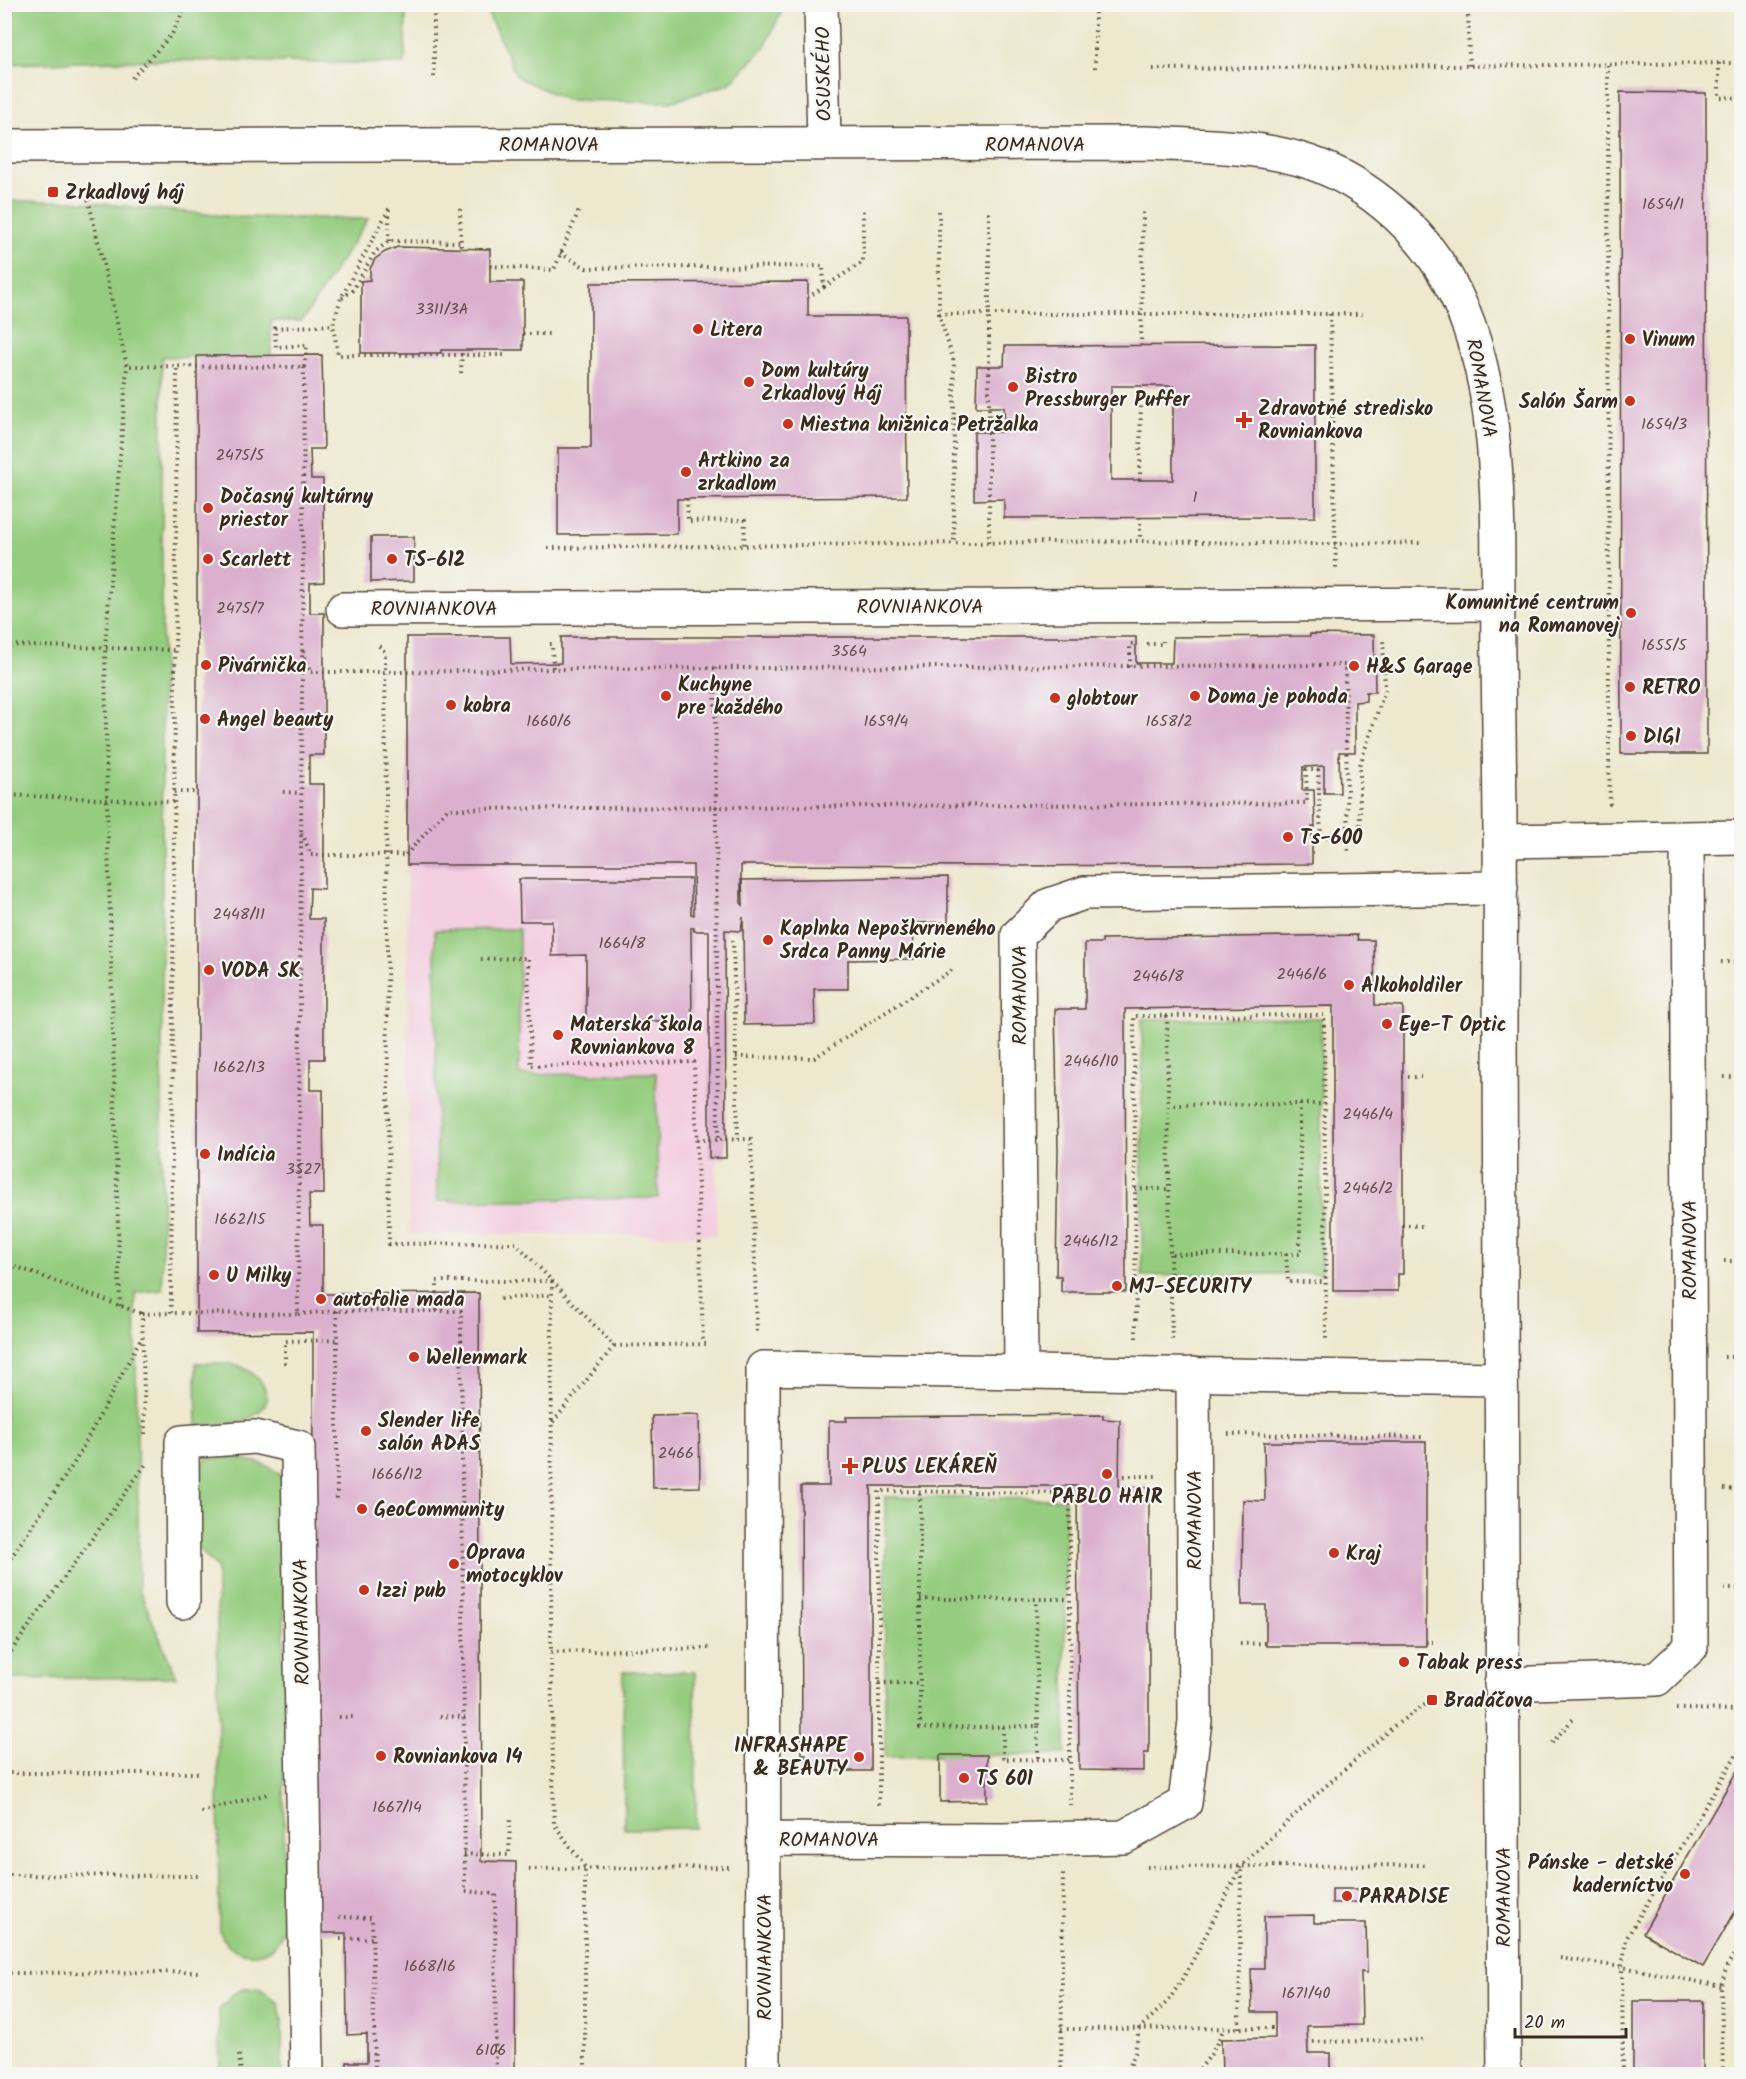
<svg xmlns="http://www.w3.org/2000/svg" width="1746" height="2079" font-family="Kalam,sans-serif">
<rect width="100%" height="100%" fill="#f6f6f2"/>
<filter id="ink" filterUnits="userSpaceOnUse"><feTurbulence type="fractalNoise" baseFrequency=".0167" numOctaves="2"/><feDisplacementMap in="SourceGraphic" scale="12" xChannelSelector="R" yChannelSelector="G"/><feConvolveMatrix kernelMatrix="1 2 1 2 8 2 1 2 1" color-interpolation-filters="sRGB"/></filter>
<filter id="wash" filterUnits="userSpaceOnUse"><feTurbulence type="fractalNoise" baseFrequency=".008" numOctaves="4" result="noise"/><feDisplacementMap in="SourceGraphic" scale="24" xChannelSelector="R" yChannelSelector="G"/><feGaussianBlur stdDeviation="1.35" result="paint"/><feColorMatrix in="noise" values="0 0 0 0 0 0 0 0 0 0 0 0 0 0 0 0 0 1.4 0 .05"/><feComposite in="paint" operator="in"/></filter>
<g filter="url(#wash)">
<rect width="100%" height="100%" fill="#ede8ce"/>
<path fill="#f3cfe0" d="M407 865H693L694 915 692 914 691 928H694V931H709V1158H716L717 1235 409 1234Z"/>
<path fill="#95cc7f" stroke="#687b4e" stroke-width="1.5" d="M4 5H406L405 64 158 60 5 64Z
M484 5 782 4V11L764 48 729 84 670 102 566 100 517 77Z
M5 201H74L236 217 368 219 302 321H271V356L162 357V1290L135 1293 139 1589 176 1677 5 1679Z
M519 929V1075L656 1073 658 1198 437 1201 435 930Z
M1321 1018V1273L1142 1276V1019Z
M196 1363C208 1364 221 1362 233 1364 256 1369 282 1397 255 1415 238 1426 217 1425 197 1426Z
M233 1458C250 1460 274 1464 284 1480V1927C277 1951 256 1961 234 1949 232 1947 228 1945 226 1943 223 1939 221 1934 219 1930L217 1568 196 1546 198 1469 206 1459Z
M885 1497 1065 1499V1754L885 1757Z
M623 1672H695L696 1828 624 1829Z
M245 1988 259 1989 278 2002 282 2019V2074H220L219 2010 233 1994Z"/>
<g id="blocks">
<path fill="#dbb0ce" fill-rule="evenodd" d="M1620 92 1706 93 1707 754H1621Z
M398 247 490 249V282H523V350H441V353H361V281L370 280V269L375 259 385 252Z
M808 282V316H906L907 497 677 499V534L558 535V448H591V283Z
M1315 345V517L1004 518V499L974 500V432H1005L1004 407H976L977 366H1004L1005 346ZM1111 386H1173V480H1111Z
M322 355 324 449H310L311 479H323L324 582 310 583V613H324V755H309V784H324V889L310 888 309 919H324V1059H310V1090H323L324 1194H309L310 1225H323V1294L479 1293 481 1861 516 1862 515 2074H347V2062H367V2034L347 2035 346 1933H312L313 1332 197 1333V356Z
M371 537H414V581L371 582Z
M1310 634 1374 635 1375 692H1366V701L1355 702V752H1339L1340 793H1324V766L1303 767 1302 790H1314L1315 827H1312V864L989 866 741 865V903L743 905 742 880 948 877V922L913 923 914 959 848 960V989H814L815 1024 744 1025 743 917 741 931 725 930 726 1158H709V931H694V928H691L692 1021H586V955L552 956V921H520L519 879H691V914L694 915 693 865H407V637H510L511 664 561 663V637H1136V663H1172L1173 637 1310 636Z
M1357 935 1358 940H1374L1375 1005 1403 1006V1274H1398V1291H1333V1006L1125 1009 1126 1292H1061V1276H1056L1058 1149 1055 1009H1085V943H1102V939Z
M699 1415 700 1487 653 1488 652 1416Z
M1103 1415V1419L1120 1420 1119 1486 1149 1487V1753H1144V1771L1079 1770 1077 1486H871V1771H806V1754H802L801 1486H829V1421H847L846 1417Z
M1264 1442H1426V1646H1266V1605H1242L1243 1500 1265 1501Z
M940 1755H987V1801L940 1802Z
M1742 1762V1900L1703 1967 1643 1933Z
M1332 1889H1362V1902L1332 1903Z
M1314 1915V1923H1366L1367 1973 1361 1972 1362 2025 1307 2026 1308 2053H1331V2074H1222L1221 2039 1275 2038V2012H1252L1251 1969H1264V1916Z
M1633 2001H1703V2074H1633Z"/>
</g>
</g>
<g filter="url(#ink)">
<use href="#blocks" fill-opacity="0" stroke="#564638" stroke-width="1.5"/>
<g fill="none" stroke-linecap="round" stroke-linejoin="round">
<g stroke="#564638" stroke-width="36">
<path id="street" d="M343 609 1497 604
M1501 841 1742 837
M1021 1371 1018 935 1049 905 1084 893 1501 888
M183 1602 182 1442 255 1437 298 1447 307 2074
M1501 1684 1657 1679 1691 1647 1687 838
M765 1839 1003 1840 1124 1837 1185 1803 1195 1721 1193 1374
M764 2074 763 1368 1500 1379"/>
</g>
<g stroke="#564638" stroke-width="36">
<path id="secondary" d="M821 4 824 144
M4 146 1148 143C1198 146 1250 145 1299 159 1359 176 1416 223 1447 278 1509 386 1496 538 1498 659 1500 781 1501 904 1500 1026 1500 1376 1501 1725 1504 2074"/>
</g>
<path stroke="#564638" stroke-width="4" stroke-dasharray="1.5 4.5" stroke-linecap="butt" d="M1468 4 1469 66
M1719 63V97L1742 98
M1608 65 1609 761 1610 804H1612
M1095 68V4
M1153 69 1742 63
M434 77V4
M132 78 172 34 187 4
M87 194 127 366 304 367 298 1314 171 1313 177 366
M389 209 341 298 333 325 338 355H504V351
M460 209 461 248
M939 211V314L954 362V543
M389 241V210
M560 253 586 268 823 266 824 287 808 297
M490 266 554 270 580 208
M824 287 863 262V210
M342 298 353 290 375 252 389 241 460 242
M939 314H989V212
M1330 314 1336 568
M523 334H551
M1141 346 1143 212
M304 367 307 345 276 347 275 328 333 325
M461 373 462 351
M954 419H989
M1140 480 1141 386
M687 499 688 521 745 520 744 545
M1140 517V541
M989 542V314H1363
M548 548 1140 541 1317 544 1421 543
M550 644H552L553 669
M1147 644H1163V641
M4 645 175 650
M379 646 385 652 389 1244 516 1243 614 1346 710 1344
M303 651 311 672
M1130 667V644H1134
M715 668 718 1140 751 1139 757 1335
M407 672 553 669 1345 665 1348 854
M174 792H196
M283 792 301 793
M4 795 174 802
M302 833 311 855
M406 855 447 809 1307 803 1306 770H1318L1321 837 1360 838V764L1385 690 1383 640
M733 940 738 1139
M481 959 528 958 531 1066 694 1062 703 1343
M1721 962H1742
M1167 1016 1170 1254H1300V1104L1170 1105
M736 1057 814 1058 952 970
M1402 1077H1421
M1724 1077H1742
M1300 1104H1324
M697 1140H718
M1135 1189H1170
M1402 1225 1422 1226
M1170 1254 1172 1340
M1286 1254 1288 1282H1325
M1724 1261H1742
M4 1262 142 1314
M552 1281 551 1652 554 1824 585 1867V2074
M500 1299 552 1295
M120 1306 107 800 105 648 127 366
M337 1311V1499
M437 1311V1281H552
M298 1314 337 1311H461L465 1891 495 1894 496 2074
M1136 1338 1134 1016 1324 1015 1326 1339
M1724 1357H1742
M285 1364V1341L336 1340
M553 1422 614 1346
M145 1434 142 1314 171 1313
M1228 1434 1422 1437
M1124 1476H1159
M1724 1489 1742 1490
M920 1493V1728L1038 1726 1036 1600
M4 1568 76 1460 141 1338
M1724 1589H1742
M920 1599H1070
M1426 1642H1433
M1240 1644 1266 1643
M551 1652 711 1648
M4 1661 146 1464
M879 1683H921
M1676 1709 1742 1710
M440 1716 465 1717
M339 1717H354
M1038 1726V1760
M1003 1727V1759L1070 1760
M1552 1743 1571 1721 1574 1719
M4 1773H201
M879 1805V1491L1070 1493V1805
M201 1812 267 1794
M464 1854 509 1855 510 1819
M1147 1867 1425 1865
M529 1869 729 1867
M4 1875 202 1876
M339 1917 372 1918 375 2074
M340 1939 373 1938
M1560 1958 1622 1967 1721 1986
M4 1973 202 1972
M1239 2028 1241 1870
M1061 2029 1275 2028
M1307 2042 1427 2040
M239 2055 241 2074
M4 2073 203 2072
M1061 2074 1063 1874
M1124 2074 1128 2071 1135 2053 1139 2029 1169 2000 1188 1970 1241 1866 1319 1792 1394 1726 1432 1700
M1196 2074 1212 2053 1224 2028
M1623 2074 1622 1967 1626 1939 1742 1745
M1723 2074 1721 1986 1727 1966 1742 1941"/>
<use href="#street" stroke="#fff" stroke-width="33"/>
<use href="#secondary" stroke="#fff" stroke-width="33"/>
<path stroke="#564638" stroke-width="4" stroke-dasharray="1.5 4.5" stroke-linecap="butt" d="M311 672H407
M311 855H406"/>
</g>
</g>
<g fill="#c8321e" stroke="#f6f6f2" stroke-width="2">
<rect x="47" y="186" width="12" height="12" rx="3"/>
<circle cx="698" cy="329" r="6"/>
<circle cx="1630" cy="339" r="6"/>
<circle cx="749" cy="382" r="6"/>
<circle cx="1013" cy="387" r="6"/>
<circle cx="1630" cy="401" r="6"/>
<path d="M1241 411h6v6h6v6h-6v6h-6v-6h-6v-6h6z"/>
<circle cx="788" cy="424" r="6"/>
<circle cx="686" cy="472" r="6"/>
<circle cx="208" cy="508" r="6"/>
<circle cx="208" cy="559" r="6"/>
<circle cx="392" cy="559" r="6"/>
<circle cx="1631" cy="613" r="6"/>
<circle cx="206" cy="665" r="6"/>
<circle cx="1354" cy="666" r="6"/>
<circle cx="1630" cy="687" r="6"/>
<circle cx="666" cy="696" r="6"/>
<circle cx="1195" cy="696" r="6"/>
<circle cx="1055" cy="698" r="6"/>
<circle cx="451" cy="705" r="6"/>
<circle cx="205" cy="719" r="6"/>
<circle cx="1631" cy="736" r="6"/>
<circle cx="1288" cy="837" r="6"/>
<circle cx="768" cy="940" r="6"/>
<circle cx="209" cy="970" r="6"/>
<circle cx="1349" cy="985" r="6"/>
<circle cx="1387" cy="1024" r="6"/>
<circle cx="558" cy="1035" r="6"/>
<circle cx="205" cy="1154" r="6"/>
<circle cx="214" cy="1275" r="6"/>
<circle cx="1117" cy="1286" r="6"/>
<circle cx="321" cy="1299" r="6"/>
<circle cx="414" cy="1357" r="6"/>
<circle cx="366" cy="1431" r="6"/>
<path d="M847 1457h6v6h6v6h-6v6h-6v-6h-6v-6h6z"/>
<circle cx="1107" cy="1474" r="6"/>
<circle cx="362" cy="1509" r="6"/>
<circle cx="1334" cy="1553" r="6"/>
<circle cx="454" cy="1564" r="6"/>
<circle cx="364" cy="1590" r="6"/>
<circle cx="1404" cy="1662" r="6"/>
<rect x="1426" y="1694" width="12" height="12" rx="3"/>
<circle cx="381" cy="1756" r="6"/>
<circle cx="859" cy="1757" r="6"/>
<circle cx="964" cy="1778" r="6"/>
<circle cx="1685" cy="1874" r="6"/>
<circle cx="1347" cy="1896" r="6"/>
</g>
<g text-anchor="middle" stroke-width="4.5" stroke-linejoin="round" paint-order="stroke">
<g font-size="16" fill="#634c4a">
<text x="1663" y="209">1654/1</text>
<text x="442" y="314">3311/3A</text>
<text x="1664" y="429">1654/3</text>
<text x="240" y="460">2475/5</text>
<text x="1195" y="502">1</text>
<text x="240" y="613">2475/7</text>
<text x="1664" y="650">1655/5</text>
<text x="849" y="656">3564</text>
<text x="549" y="726">1660/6</text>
<text x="886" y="726">1659/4</text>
<text x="1169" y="726">1658/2</text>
<text x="239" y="919">2448/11</text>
<text x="622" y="948">1664/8</text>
<text x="1302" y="979">2446/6</text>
<text x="1158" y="981">2446/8</text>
<text x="1091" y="1066">2446/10</text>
<text x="239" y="1072">1662/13</text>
<text x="1368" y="1119">2446/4</text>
<text x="303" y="1174">3527</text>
<text x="1368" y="1193">2446/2</text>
<text x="240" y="1224">1662/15</text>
<text x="1091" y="1246">2446/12</text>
<text x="676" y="1458">2466</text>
<text x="397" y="1479">1666/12</text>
<text x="397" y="1812">1667/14</text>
<text x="430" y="1971">1668/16</text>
<text x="1306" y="1998">1671/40</text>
<text x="491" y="2055">6106</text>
</g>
<g font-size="20" fill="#3b2a1e" stroke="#f6f6f2">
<text transform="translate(823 74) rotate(-91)" y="7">OSUSKÉHO</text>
<text x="549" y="151">ROMANOVA</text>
<text x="1035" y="151">ROMANOVA</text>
<text transform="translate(1482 388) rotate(80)" y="7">ROMANOVA</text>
<text x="920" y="613">ROVNIANKOVA</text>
<text x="434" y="615">ROVNIANKOVA</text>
<text transform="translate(1019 995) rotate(-90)" y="7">ROMANOVA</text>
<text transform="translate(1689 1250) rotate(-90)" y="7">ROMANOVA</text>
<text transform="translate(1194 1520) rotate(-90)" y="7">ROMANOVA</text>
<text transform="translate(301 1622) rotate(-91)" y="7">ROVNIANKOVA</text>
<text x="829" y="1846">ROMANOVA</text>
<text transform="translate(1503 1897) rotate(-90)" y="7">ROMANOVA</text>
<text transform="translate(764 1957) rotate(-90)" y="7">ROVNIANKOVA</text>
</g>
<g font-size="20" font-weight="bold" fill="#3b2a1e" stroke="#f6f6f2" text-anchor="start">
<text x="65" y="199">Zrkadlový háj</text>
<text x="710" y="336">Litera</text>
<text x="1642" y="346">Vinum</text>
<text x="761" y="377">Dom kultúry<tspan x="761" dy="23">Zrkadlový Háj</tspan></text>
<text x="1025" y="383">Bistro<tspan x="1025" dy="23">Pressburger Puffer</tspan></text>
<text x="1618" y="408" text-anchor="end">Salón Šarm</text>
<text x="1258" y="415">Zdravotné stredisko<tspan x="1258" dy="23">Rovniankova</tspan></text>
<text x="800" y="431">Miestna knižnica Petržalka</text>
<text x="698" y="467">Artkino za<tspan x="698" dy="23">zrkadlom</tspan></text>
<text x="220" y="503">Dočasný kultúrny<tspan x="220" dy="23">priestor</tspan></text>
<text x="220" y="566">Scarlett</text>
<text x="404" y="566">TS-612</text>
<text x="1619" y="609" text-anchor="end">Komunitné centrum<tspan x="1619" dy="23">na Romanovej</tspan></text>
<text x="218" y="672">Pivárnička</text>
<text x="1366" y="673">H&amp;S Garage</text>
<text x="678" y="691">Kuchyne<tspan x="678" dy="23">pre každého</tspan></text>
<text x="1642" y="694">RETRO</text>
<text x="1207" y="703">Doma je pohoda</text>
<text x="1067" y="705">globtour</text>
<text x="463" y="712">kobra</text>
<text x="217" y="726">Angel beauty</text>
<text x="1643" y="743">DIGI</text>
<text x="1300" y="844">Ts-600</text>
<text x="780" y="935">Kaplnka Nepoškvrneného<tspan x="780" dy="23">Srdca Panny Márie</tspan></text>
<text x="221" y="977">VODA SK</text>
<text x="1361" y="992">Alkoholdiler</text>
<text x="570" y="1031">Materská škola<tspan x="570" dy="23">Rovniankova 8</tspan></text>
<text x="1399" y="1031">Eye-T Optic</text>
<text x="217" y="1161">Indícia</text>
<text x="226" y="1282">U Milky</text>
<text x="1129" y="1293">MJ-SECURITY</text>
<text x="333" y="1306">autofolie mada</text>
<text x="426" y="1364">Wellenmark</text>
<text x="378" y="1427">Slender life<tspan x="378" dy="23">salón ADAS</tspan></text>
<text x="862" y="1473">PLUS LEKÁREŇ</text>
<text x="1107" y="1503" text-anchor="middle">PABLO HAIR</text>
<text x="374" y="1516">GeoCommunity</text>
<text x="466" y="1559">Oprava<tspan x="466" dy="23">motocyklov</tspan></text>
<text x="1346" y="1560">Kraj</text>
<text x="376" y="1597">Izzi pub</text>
<text x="1416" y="1669">Tabak press</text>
<text x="1444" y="1707">Bradáčova</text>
<text x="847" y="1752" text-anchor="end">INFRASHAPE<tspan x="847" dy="23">&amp; BEAUTY</tspan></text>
<text x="393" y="1763">Rovniankova 14</text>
<text x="976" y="1785">TS 601</text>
<text x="1673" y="1869" text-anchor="end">Pánske - detské<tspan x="1673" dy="23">kaderníctvo</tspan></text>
<text x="1359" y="1903">PARADISE</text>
</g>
</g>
<rect width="1746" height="2079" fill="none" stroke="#f6f6f2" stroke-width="24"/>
<path d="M1515 2028v9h111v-9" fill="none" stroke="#3b2a1e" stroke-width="3"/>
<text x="1524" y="2028" font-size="18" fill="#3b2a1e" stroke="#f6f6f2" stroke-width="4.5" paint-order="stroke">20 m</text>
</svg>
